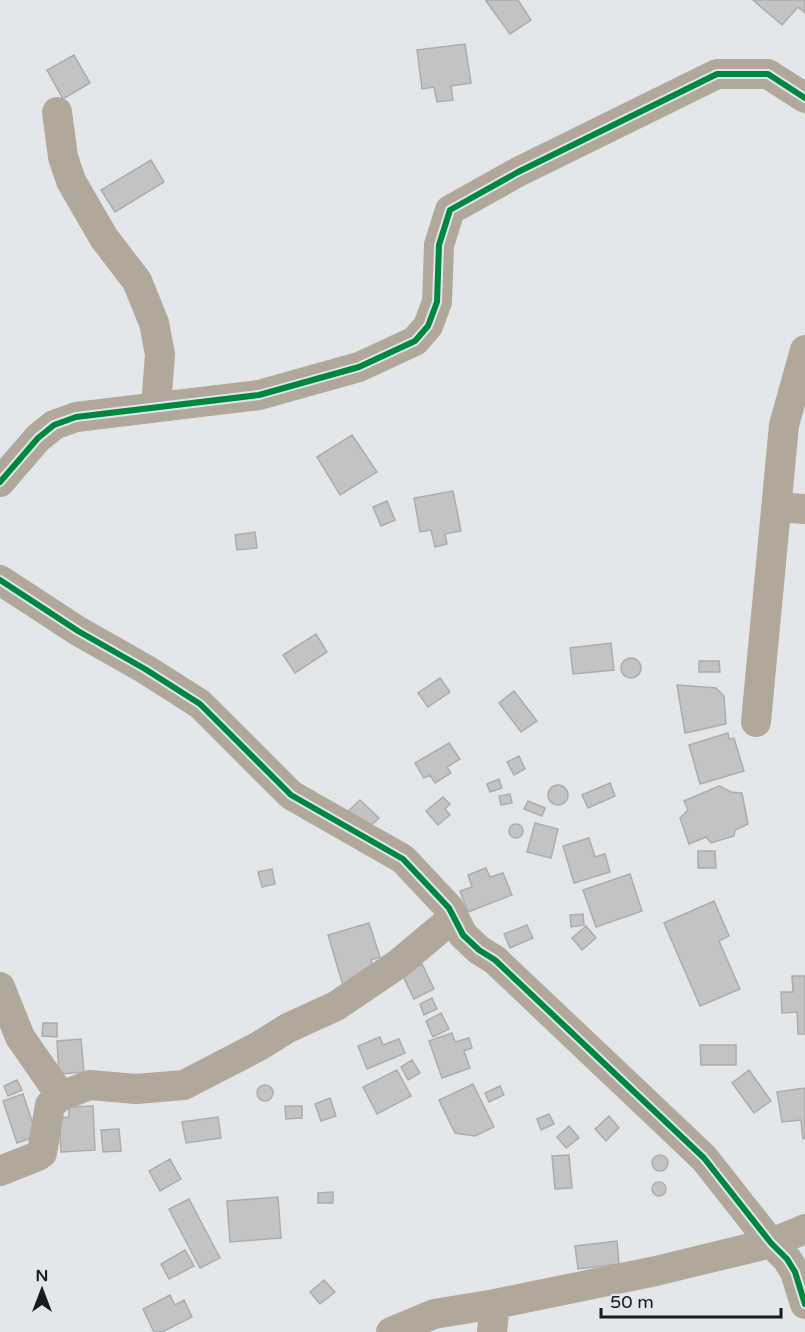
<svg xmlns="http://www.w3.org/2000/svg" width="805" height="1332" font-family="'Varela Round',sans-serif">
<rect width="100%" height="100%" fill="#e4e7ea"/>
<path fill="#c3c3c3" stroke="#acacac" stroke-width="1.5" d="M488 0H518L531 20 510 34 486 1Z
M753 0H805V13L798 7 782 25Z
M465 44 471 83 451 86 453 100 437 102 434 87 422 89 417 50Z
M74 55 90 83 63 99 47 70Z
M151 160 164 182 115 212 101 190Z
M352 435 377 472 340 495 317 457Z
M453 491 461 531 445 534 447 544 435 547 431 530 420 532 414 498Z
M387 501 395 520 381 526 373 507Z
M255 532 257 548 237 550 235 535Z
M316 634 327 652 295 673 283 655Z
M611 643 614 670 573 674 570 648Z
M621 668a10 10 0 1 1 20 0a10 10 0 1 1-20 0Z
M699 661H719L720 672H699Z
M440 678 450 692 428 707 418 693Z
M677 685 716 688 724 696 726 724 685 733Z
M514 691 537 721 521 732 499 703Z
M728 733 729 739 734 738 744 771 700 784 689 745Z
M449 743 460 759 447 767 451 773 435 783 430 775 424 778 415 763Z
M519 756 525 769 514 775 507 762Z
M499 779 502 788 490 792 487 784Z
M610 783 615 796 588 808 582 795Z
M548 795a10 10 0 1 1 20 0a10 10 0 1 1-20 0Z
M719 786 731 792 742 793 748 824 735 830 734 836 711 843 706 837 689 844 680 818 688 810 684 801Z
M510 794 512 803 501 805 499 796Z
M443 797 450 804 445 809 450 815 438 825 426 811Z
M360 800 379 818 363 833 344 815Z
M528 801 545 808 542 816 524 809Z
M535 823 558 829 551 858 527 852Z
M509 831a7 7 0 1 1 14 0a7 7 0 1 1-14 0Z
M589 838 595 857 605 854 610 872 574 883 563 846Z
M698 851H715L716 868H698Z
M486 868 490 877 503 873 512 895 468 912 460 891 472 887 468 875Z
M272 869 275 884 262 887 258 872Z
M630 874 642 911 596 927 583 890Z
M714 901 729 936 719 941 740 989 700 1006 664 923Z
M583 914 584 925 571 927 570 915Z
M369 923 380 957 371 960 375 972 344 989 328 935Z
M527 925 533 938 510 948 504 934Z
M586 926 596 938 582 950 572 938Z
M422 964 434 989 414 999 402 974Z
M792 976H805V1034H798L797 1012 782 1013 781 992H793Z
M432 998 437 1009 424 1015 420 1004Z
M441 1013 449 1029 433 1037 426 1021Z
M43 1023H57V1037L42 1036Z
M452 1033 455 1042 469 1038 472 1048 464 1051 470 1068 442 1078 429 1041Z
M380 1037 383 1045 399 1039 405 1053 367 1069 358 1046Z
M81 1039 84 1072 59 1074 57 1041Z
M700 1045H736V1065H701Z
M412 1060 420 1073 408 1080 401 1067Z
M397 1070 411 1096 377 1114 363 1087Z
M749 1070 771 1101 754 1113 732 1083Z
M17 1080 22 1090 8 1096 4 1086Z
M473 1084 494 1127 475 1136 455 1133 439 1100Z
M257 1093a8 8 0 1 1 16 0a8 8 0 1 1-16 0Z
M500 1086 504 1095 489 1102 485 1093Z
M805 1088V1138L803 1139 801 1120 782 1122 777 1092Z
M23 1094 37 1136 17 1143 3 1101Z
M330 1098 336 1116 321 1121 315 1104Z
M93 1106 95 1150 61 1152 59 1118 69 1117V1107Z
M285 1106H302V1118L286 1119Z
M549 1114 554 1124 541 1130 537 1119Z
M609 1116 619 1128 606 1141 595 1129Z
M218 1117 221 1138 186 1143 182 1122Z
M569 1126 579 1138 566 1148 557 1137Z
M119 1129 121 1151 103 1152 101 1130Z
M652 1163a8 8 0 1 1 16 0a8 8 0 1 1-16 0Z
M569 1155 572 1188 555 1189 552 1156Z
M170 1159 181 1179 160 1191 149 1171Z
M652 1189a7 7 0 1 1 14 0a7 7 0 1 1-14 0Z
M333 1192V1203H318V1193Z
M278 1197 281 1238 230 1242 227 1201Z
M189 1199 220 1258 200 1268 169 1209Z
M617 1241 619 1264 578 1269 575 1246Z
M185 1250 194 1266 169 1279 161 1264Z
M324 1280 335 1292 320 1304 310 1292Z
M170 1295 175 1305 184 1300 192 1317 162 1332H154L143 1309Z"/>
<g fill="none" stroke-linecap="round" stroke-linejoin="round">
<path stroke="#b1a89b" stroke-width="30" d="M57 112 63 157 71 181 104 238 137 281 154 323 160 354 156 407
M0 482 38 438 54 425 76 417 259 395 359 367 415 341 428 326 437 302 439 245 450 210 518 172 717 74H768L805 98
M777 507 805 509
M0 580 78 631 145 669 200 704 291 795 403 859 449 908 463 935 479 950 495 960 704 1158 771 1243 787 1259 795 1272 805 1304
M756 722 784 425 805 350
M0 987 20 1037 61 1096
M0 1171 38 1156 42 1153 50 1105 61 1096 90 1085 136 1089 184 1085 259 1046 288 1028 336 1006 398 964 454 917
M391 1332 434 1314 495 1304 656 1271 771 1243 805 1229
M492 1332 495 1304"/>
<g stroke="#e0e6ee" stroke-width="10">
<path id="cycleway" d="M0 482 38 438 54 425 76 417 259 395 359 367 415 341 428 326 437 302 439 245 450 210 518 172 717 74H768L805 98
M0 580 78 631 145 669 200 704 291 795 403 859 449 908 463 935 479 950 495 960 704 1158 771 1243 787 1259 795 1272 805 1304"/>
</g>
<use href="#cycleway" stroke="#00873e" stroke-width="6"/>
</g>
<g transform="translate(42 1290)" stroke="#e0e6ee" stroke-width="4.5" paint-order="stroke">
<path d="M0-4.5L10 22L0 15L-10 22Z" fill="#191b1d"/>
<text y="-9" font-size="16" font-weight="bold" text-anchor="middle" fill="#191b1d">N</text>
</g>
<path d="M601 1308v9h180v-9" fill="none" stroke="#191b1d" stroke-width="3"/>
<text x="610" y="1308" font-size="18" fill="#191b1d" stroke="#e0e6ee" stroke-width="4.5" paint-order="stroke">50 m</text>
</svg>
